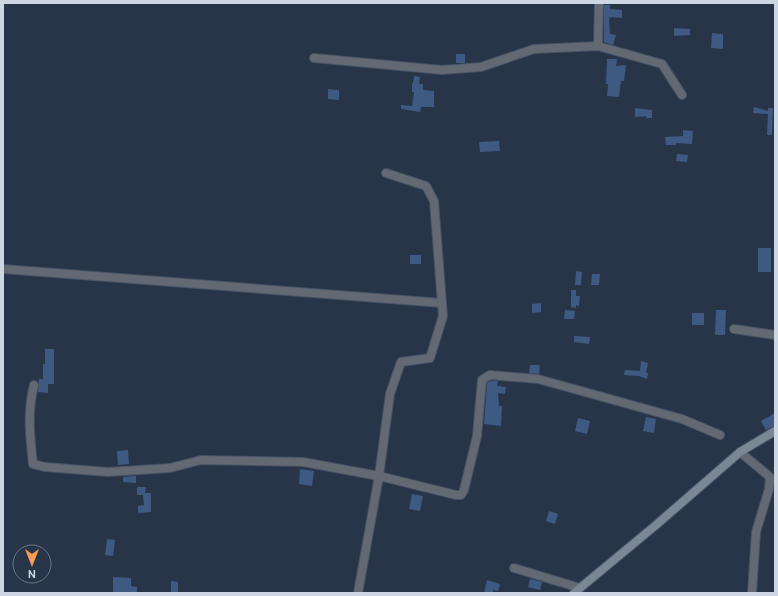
<svg xmlns="http://www.w3.org/2000/svg" width="778" height="596" font-family="Ubuntu,sans-serif">
<rect width="100%" height="100%" fill="#283549"/>
<path fill="#3e5a83" d="M604 5H610V9L622 10V18L610 17 609 19 610 34 616 35 613 45 604 42Z
M674 28 690 29V35L674 36Z
M712 33 723 34V49L711 48Z
M456 54H465V63H456Z
M607 59H617L616 66 626 65 624 81H621L619 97 607 96 608 84H606Z
M414 76 420 77 419 84H423V90L434 91V107H421L420 112 401 109V105L412 106 414 92H412V83H413Z
M328 89 339 90V100L328 99Z
M754 107 768 111V108H773L772 135H767L768 114 753 113Z
M635 108 652 110V118H646V116L635 117Z
M683 130 693 131 692 144 676 143V145H666L665 137 683 136Z
M499 141 500 151 480 152 479 142Z
M677 154 688 155 687 162 676 161Z
M758 248H771V272H758Z
M410 255H421V264H410Z
M576 271 582 272 581 285H575Z
M592 274H600L599 285H591Z
M571 290H576V296H580L579 306 576 305V308L571 307Z
M541 303V312L532 313V304Z
M565 310 575 311 574 319H564Z
M716 310H726L725 335H715Z
M692 313H704V325H692Z
M574 336 590 337 589 344 574 342Z
M45 349H54V384H48V393L38 392 39 379H43V364H45Z
M641 361 648 363 646 373H648L647 379 639 376 624 375 625 370 640 371Z
M530 365H540L539 374 529 373Z
M491 381H498L497 386 506 387 505 394 498 393 499 406H502L501 426 484 424 487 383Z
M775 413V426L766 430 761 421Z
M646 417 656 419 654 433 643 431Z
M578 418 590 421 587 434 575 431Z
M128 450 129 464 118 465 117 451Z
M300 469 314 471 312 486 299 484Z
M136 476V483L123 482V477Z
M137 487H146L145 493H151V512L138 513V506L144 505 143 495H137Z
M412 494 423 496 420 511 409 509Z
M549 511 558 514 555 524 546 521Z
M107 539 115 540 113 556 105 555Z
M113 577 131 578V586L137 587V593L113 592Z
M530 579 542 582 540 590 528 587Z
M487 580 500 584 498 591 493 590V593H484Z
M171 581 178 582V593H171Z"/>
<g fill="none" stroke-linecap="round" stroke-linejoin="round">
<g stroke="#465265" stroke-width="10">
<path id="street" d="M598 46 662 64 682 95
M314 58 442 70 481 67 534 49 598 46 599 3
M3 269 442 303
M734 329 775 335
M34 385C27 411 30 438 33 464L45 467 108 472 170 468 201 460 303 462 379 476 456 495H461L464 490 477 436 482 380 490 375 538 379 682 419 720 435
M740 452 770 477 769 489 756 532 752 593
M514 568 580 588
M358 593 379 476 390 394 401 362 430 358 443 316 434 201 426 186 386 173"/>
</g>
<g stroke="#465265" stroke-width="10">
<path id="secondary" d="M574 593 656 525 740 452 775 431"/>
</g>
<use href="#street" stroke="#636973" stroke-width="8"/>
<use href="#secondary" stroke="#7c8796" stroke-width="8"/>
</g>
<rect width="778" height="596" fill="none" stroke="#cdd6e3" stroke-width="8"/>
<g transform="translate(32 564) rotate(180)"><circle r="19" fill="#283549" stroke="#6a7587"/>
<path d="M0-3L7 15L0 10L-7 15Z" fill="#fb9e50"/>
<text y="-6" font-size="11" font-weight="bold" text-anchor="middle" fill="#cdd6e3">N</text>
</g>
</svg>
